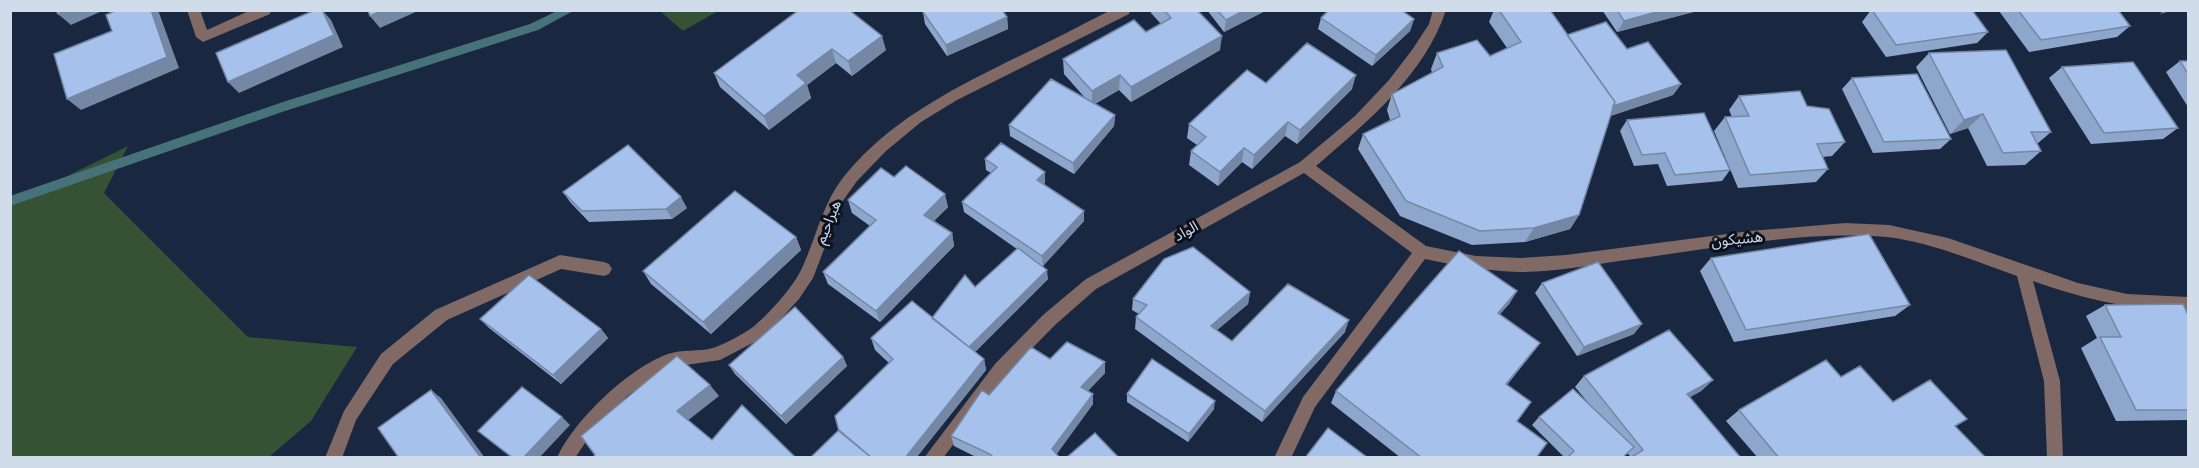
<svg xmlns="http://www.w3.org/2000/svg" width="2199" height="468" font-family="Ubuntu,'Noto Sans Arabic',sans-serif">
<rect width="100%" height="100%" fill="#192840"/>
<path fill="#355234" d="M660 11H718L683 31Z
M128 146 104 193 248 337 357 347 311 421 269 457H11V204Z"/>
<g fill="none" stroke-linecap="round" stroke-linejoin="round">
<path fill="#48727a" fill-rule="evenodd" d="M559 10H575L538 30 285 111 10 206V196L283 102 530 24Z"/>
<path fill="#816965" fill-rule="evenodd" d="M187 10H200L207 30 251 10H271L270 14 203 42 196 37Z
M1111 10H1130L1129 14 957 100 921 122 886 151 857 181 842 202 813 278 799 299 764 337 720 360 672 367 652 379 627 396 593 431 575 458H557C573 421 630 367 668 354 682 349 698 352 713 348 725 344 743 334 753 327 769 314 794 286 802 268 817 236 823 201 846 174 889 122 947 92 1005 63 1041 46 1076 28 1111 10Z
M1433 10H1446C1425 75 1366 123 1316 166L1426 246 1476 256 1521 258 1566 255 1750 231 1845 223 1889 225 1948 238 2078 283 2127 294 2188 297V311C2131 310 2087 300 2033 281L2060 381 2063 458H2047L2044 381 2017 276C1977 262 1928 241 1886 237 1799 230 1706 250 1619 261 1587 266 1553 272 1520 272 1487 271 1457 266 1425 259L1315 407 1291 458H1274L1303 397 1412 253 1304 173 1096 289 1055 325 1007 374 943 458H924L995 364 1043 315 1086 279 1300 162 1355 116 1389 80 1412 50 1429 24Z
M560 255 604 262 609 264 612 269 609 274 604 276 561 269 447 320 393 364 356 420 342 458H325L344 411 381 354 435 310Z"/>
</g>
<path fill="#8ea6cb" d="M799 10 886 50 852 76 836 63 807 85 811 98 769 130 720 87 714 73Z
M1151 10H1197L1220 50 1131 102 1119 90 1095 104 1115 115 1114 126 1074 174 1010 136 1009 125 1086 99 1064 74 1063 59 1146 32 1161 24 1151 13Z
M1207 10H1267L1224 32Z
M1494 10H1550L1567 35 1627 49 1681 84 1673 95 1610 116 1579 215 1570 229 1525 242 1472 245 1400 216 1358 149 1363 134 1390 120 1387 110 1392 94 1432 73 1431 69 1437 53 1490 56 1507 48 1489 22Z
M1602 10H1701L1617 32Z
M1871 10H1872L1988 32 1977 43 1886 57 1862 22Z
M1999 10H2118L2130 26 2117 37 2029 52 1999 11Z
M923 12 1007 17 1008 29 947 56 925 24Z
M1321 18 1414 19 1410 31 1372 66 1318 29Z
M1929 53 2051 132 2037 144 2041 151 2025 165 1987 166 1968 128 1950 134 1916 67Z
M2180 61H2188V107L2166 72Z
M2062 67 2178 128 2163 139 2091 144 2049 78Z
M1852 78 1951 139 1940 149 1873 153 1842 89Z
M1266 83 1352 89 1297 144 1285 136 1252 169 1242 162 1218 186 1189 165 1191 151 1197 145 1187 138 1189 124Z
M1739 96 1807 106 1845 142 1832 156 1823 157 1828 169 1816 182 1738 188 1714 131 1725 117H1732L1729 110Z
M1627 120 1730 170 1722 181 1667 186 1658 164 1634 166 1620 131Z
M985 159 1045 183 1043 185 1084 211V221L1043 266 1048 279 975 352 984 359 986 370 916 458H810L839 430 889 363 875 350 871 338 932 318 975 287 1017 249 964 212 962 202 991 173 986 170Z
M894 177 948 207 934 221 952 233 954 246 880 322 828 284 823 272 870 226 852 213 848 200Z
M563 192 687 208 672 219 589 222 570 202Z
M796 237 801 250 711 334 651 284 643 271Z
M1711 258 1910 305 1895 316 1734 342 1700 271Z
M1542 283 1634 334 1577 356 1535 293Z
M1517 291 1509 304 1499 315 1540 343 1507 385 1517 421 1536 458H1401L1331 403 1336 391Z
M1250 292 1248 304 1217 330 1232 341 1345 332 1262 422 1135 329 1136 317 1139 314 1132 310 1133 299Z
M2105 305 2188 315V420L2116 421 2081 348 2097 338 2086 316Z
M480 319 601 329 608 338 561 384 489 328Z
M843 357 847 366 786 424 735 374 729 365Z
M1050 359 1105 373 1088 391 1093 404 1056 454 1060 458H978L954 446 951 436 989 395Z
M1584 376 1713 380 1701 391 1690 397 1741 458 1631 457 1627 453 1623 458H1565L1532 425 1539 417 1589 404 1575 387Z
M1841 377 1893 402 1955 426 1986 458H1758L1726 421 1739 410Z
M1127 394 1214 409 1188 442 1127 402Z"/>
<path fill="#7487a5" d="M65 10H104L71 25 58 14Z
M151 10H158L179 68 81 110 67 99Z
M322 10 331 20 343 47 239 93 228 82Z
M383 10H420L380 28 370 16Z
M1245 10H1267L1224 32 1226 20Z
M1663 10H1701L1617 32 1624 21Z
M2164 10H2174L2160 14Z
M1007 17 1008 29 947 56 946 45Z
M1414 19 1410 31 1372 66 1376 55Z
M882 36 886 50 852 76 848 61Z
M1222 36 1220 50 1131 102V87Z
M832 49 836 63 807 85 811 98 769 130 764 116 797 75Z
M1120 75 1119 90 1092 105V91Z
M1356 75 1352 89 1297 144 1300 130Z
M1681 84 1673 95 1605 118 1612 107Z
M1983 114 1968 128 1950 134 1964 120Z
M1115 115 1114 126 1074 174 1073 163Z
M1288 122 1285 136 1252 169 1254 155Z
M1244 148 1242 162 1218 186 1220 172Z
M1045 172V183L1038 191 1037 180Z
M945 194 948 207 927 227 924 215Z
M681 197 687 208 672 219 666 209Z
M1084 211V221L1043 266 1042 256Z
M1579 215 1570 229 1525 242 1534 228Z
M952 233 954 246 880 322 876 311Z
M796 237 801 250 711 334 703 322Z
M1047 270 1048 279 970 357 968 348Z
M1517 291 1509 304 1490 326 1498 313Z
M1250 292 1248 304 1209 337 1211 326Z
M1349 320 1345 332 1262 422 1265 411Z
M1642 324 1634 334 1577 356 1584 347Z
M601 329 608 338 561 384 553 375Z
M1540 343 1531 355 1498 396 1506 384Z
M843 357 847 366 786 424 781 416Z
M984 359 986 370 916 458H905Z
M1105 362V373L1081 398V387Z
M1713 380 1701 391 1676 405 1687 394Z
M710 385 719 396 686 422 677 411Z
M431 390 441 398 485 458H481Z
M1093 394V404L1054 458 1052 449Z
M1215 401 1214 409 1188 442 1189 434Z
M562 417 570 425 539 458H523Z"/>
<path fill="#a5c1ec" stroke="#7487a5" stroke-width="1.5" d="M56 10H65L58 14Z
M117 10H151L167 57 67 99 54 54 112 31 106 15Z
M315 10H322L334 35 228 82 216 53Z
M368 10H383L370 16Z
M799 10H849L882 36 848 61 832 49 797 75 806 83 764 116 714 73Z
M928 10H1002L1007 17 946 45 923 12Z
M1164 10H1197L1222 36 1131 87 1120 75 1092 91 1063 59 1134 20 1146 32 1171 18Z
M1217 10H1245L1226 20Z
M1329 10H1401L1414 19 1376 55 1321 18Z
M1499 10H1550L1615 102 1579 215 1534 228 1480 231 1406 201 1363 134 1400 116 1392 94 1443 67 1437 53 1477 40 1490 56 1521 42Z
M1617 10H1663L1624 21Z
M1872 10H1972L1988 32 1896 45Z
M2018 10H2118L2130 26 2041 40Z
M1606 22 1627 49 1648 42 1681 84 1613 106 1615 102 1567 35Z
M1307 43 1356 75 1300 130 1288 122 1254 155 1244 148 1220 172 1191 151 1206 137 1189 124 1247 70 1266 83Z
M2006 50 2051 132H2031L2041 151 2003 153 1983 114 1964 120 1929 53Z
M2180 61H2188V74Z
M2133 62 2178 128 2104 133 2062 67Z
M1917 74 1951 139 1884 142 1852 78Z
M1051 79 1115 115 1073 163 1009 125Z
M1800 91 1807 106 1829 109 1845 142 1817 144 1828 169 1750 175 1725 117 1749 116 1739 96Z
M1704 113 1730 170 1675 175 1665 153 1642 155 1627 120Z
M1001 143 1045 172 1037 180 1084 211 1042 256 962 202 997 167 985 159Z
M628 145 681 197 666 209 582 211 563 192Z
M906 166 945 194 924 215 952 233 876 311 823 272 876 220 848 200 881 168 894 177Z
M735 191 796 237 703 322 643 271Z
M1869 234 1910 305 1746 330 1711 258Z
M1193 247 1250 292 1211 326 1232 341 1288 284 1349 320 1265 411 1136 317 1147 305 1133 299 1164 259Z
M1018 248 1047 270 969 347 932 318 965 275 975 287Z
M1459 251 1517 291 1498 313 1540 343 1506 384 1531 402 1517 421 1547 443 1536 458H1422L1336 391Z
M1598 262 1642 324 1584 347 1542 283Z
M529 275 601 329 553 375 480 319Z
M912 301 984 359 905 458H872L839 431 835 416 893 359 871 338Z
M2183 304 2188 315V410H2136L2100 337H2121L2105 305Z
M795 307 843 357 781 416 729 365Z
M1669 330 1713 380 1687 394 1741 458H1630L1643 450 1584 376Z
M1067 342 1105 362 1081 387 1093 394 1052 449 1060 458H994L990 454 951 436 982 390 989 395 1031 347 1050 359Z
M677 356 710 385 677 411 712 440 742 405 796 458H592L595 455 581 436Z
M1152 359 1215 401 1189 434 1127 394Z
M1826 360 1841 377 1860 366 1893 402 1930 380 1967 419 1955 426 1986 458H1779L1739 410Z
M522 387 562 417 523 458H513L478 431Z
M1573 389 1634 447 1622 458H1567L1574 451 1539 417Z
M431 390 481 458H399L378 428Z
M1328 428 1368 458H1305Z
M839 430 872 458H810Z
M1095 433 1119 458H1066Z"/>
<g text-anchor="middle" stroke-width="6" stroke-linejoin="round" paint-order="stroke">
<g font-size="15" fill="#d1dceb" stroke="#0a111c">
<text transform="translate(828 222) rotate(-68)" y="5">هبراحيم</text>
<text transform="translate(1186 231) rotate(-29)" y="5">الواد</text>
<text transform="translate(1737 239) rotate(-6)" y="5">هشيكون</text>
</g>
</g>
<rect width="2199" height="468" fill="none" stroke="#d1dceb" stroke-width="24"/>
</svg>
